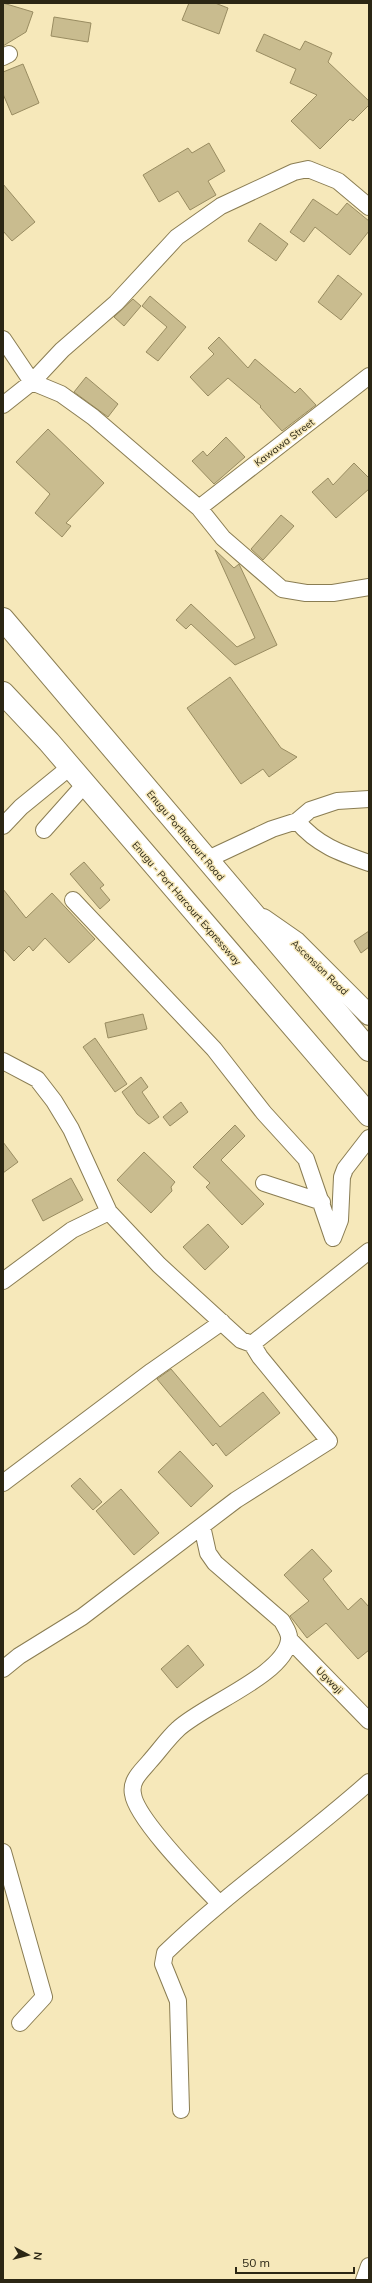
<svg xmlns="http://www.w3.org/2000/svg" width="372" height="2283" font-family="Mulish,sans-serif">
<rect width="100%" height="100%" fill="#f6e8ba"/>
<path fill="#c9bc8f" stroke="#998c61" d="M3 3 33 12 26 32 3 46Z
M189 3H215L228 8 219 34 182 20Z
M54 17 91 23 88 42 51 36Z
M264 34 300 50 305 41 332 53 328 62 369 101V105L353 121 350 119 320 149 291 121 317 95 290 83 296 69 256 51Z
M23 64 39 103 12 115 3 94V72Z
M209 143 225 171 208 181 216 195 190 210 178 191 159 202 143 175 188 148 192 153Z
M3 184 35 222 12 241 3 231Z
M313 199 337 215 347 203 369 221V231L350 255 315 227 304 242 290 232Z
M260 223 288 244 276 261 248 241Z
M338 275 362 294 341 320 318 302Z
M150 296 186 327 158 361 146 352 167 327 142 306Z
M133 299 141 306 124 326 114 317Z
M219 337 248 368 255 359 295 393 300 388 316 405 282 431 260 407 261 406 228 378 208 396 190 377 214 354 208 348Z
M86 377 118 404 108 417 74 392Z
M48 429 104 483 66 523 71 526 62 537 35 513 50 494 16 462Z
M226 437 245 457 214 484 192 461 203 451 207 456Z
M354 463 369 478V489L336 518 312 492 328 478 333 485Z
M281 515 294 526 263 560 251 549Z
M215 550 234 568 239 564 277 645 235 665 191 624 186 629 176 620 191 604 237 647 255 638Z
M230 677 281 748 297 757 269 777 263 769 241 784 187 708Z
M84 862 104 885 100 888 110 900 100 909 70 874Z
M3 889 26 918 52 893 95 939 69 963 45 938 33 951 29 946 14 961 3 949Z
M369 931V947L361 953 354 941Z
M143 1014 147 1029 108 1038 105 1023Z
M95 1038 127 1084 115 1092 83 1047Z
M141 1077 148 1087 142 1092 159 1117 149 1124 137 1114 122 1092Z
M181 1102 188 1112 170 1126 163 1117Z
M235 1125 245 1136 221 1160 264 1204 242 1225 206 1187 210 1183 193 1167Z
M3 1142 18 1162 3 1173Z
M144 1152 175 1182 171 1187 172 1191 151 1213 117 1180Z
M71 1178 83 1200 43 1221 32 1200Z
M208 1224 229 1247 205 1270 183 1247Z
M171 1369 220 1427 263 1392 280 1413 226 1456 216 1443 213 1446 157 1379Z
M180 1451 213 1486 191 1507 158 1472Z
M80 1478 102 1502 93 1510 71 1486Z
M121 1489 159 1533 134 1555 96 1511Z
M312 1549 332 1571 323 1579 348 1610 361 1598 369 1607V1650L358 1659 326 1623 307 1638 290 1616 309 1601 284 1575Z
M188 1645 204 1665 177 1688 161 1669Z"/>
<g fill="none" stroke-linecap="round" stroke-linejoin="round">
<g stroke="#8a7d53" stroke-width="18">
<path id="minor" d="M3 57 9 54
M3 339 32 382 61 394 93 417 199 508 223 538 282 589 306 593H333L369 587
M3 405 32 382 62 350 116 303 177 237 221 206 294 172 308 169 338 181 369 207
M199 508 369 376
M297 821C317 845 340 853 369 863
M3 826 21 807 70 767
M44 830 85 784
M208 859 272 829 297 821 310 810 337 801 369 799
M73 900 214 1049 264 1113 306 1159 333 1238
M3 1061 37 1079 54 1101 71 1129 109 1212 159 1265 241 1340 252 1344 260 1357 329 1441 236 1500 82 1617 19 1656 3 1669
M264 1183 322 1202
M333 1238 340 1220 342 1177 345 1169 369 1138
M3 1281 72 1230 109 1212
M252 1344 369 1251
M3 1483 152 1371 222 1322
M202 1526 208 1553 215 1563 282 1621C285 1627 290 1633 289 1640 285 1675 203 1705 178 1729 168 1738 159 1751 150 1761 142 1771 130 1780 133 1794 136 1819 200 1883 219 1903
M290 1640 369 1721
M3 1852 44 1997 20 2023
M181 2110 178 2001 163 1964 165 1953C229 1891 303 1841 369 1782
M364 2280 369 2266"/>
</g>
<g stroke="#8a7d53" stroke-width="22">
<path id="major" d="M263 919 296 942 369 1015"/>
</g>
<g stroke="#8a7d53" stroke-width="24">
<path id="highway" d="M3 619 369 1050
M3 693 49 742 369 1115"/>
</g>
<use href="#minor" stroke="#fff" stroke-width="16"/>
<use href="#major" stroke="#fff" stroke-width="20"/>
<use href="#highway" stroke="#fff" stroke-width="22"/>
</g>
<g text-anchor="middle" stroke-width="3" stroke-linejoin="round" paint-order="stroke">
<g font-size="10" fill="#2b2614" stroke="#f6e8ba">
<text transform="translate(284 442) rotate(-37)" y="4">Kawawa Street</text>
<text transform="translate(186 835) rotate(50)" y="4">Enugu Porthacourt Road</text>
<text transform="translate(187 903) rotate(49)" y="4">Enugu - Port Harcourt Expressway</text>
<text transform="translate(320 967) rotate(44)" y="4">Ascension Road</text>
<text transform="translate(330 1680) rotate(45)" y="4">Ugwaji</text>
</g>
</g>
<rect width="372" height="2283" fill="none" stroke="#2b2614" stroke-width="8"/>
<g transform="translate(28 2255) rotate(97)" stroke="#f6e8ba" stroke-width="3" paint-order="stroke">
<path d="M0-3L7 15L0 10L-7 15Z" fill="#2b2614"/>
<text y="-6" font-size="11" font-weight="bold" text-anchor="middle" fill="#2b2614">N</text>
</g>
<path d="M236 2267v6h118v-6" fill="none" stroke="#2b2614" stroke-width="2"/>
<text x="242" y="2267" font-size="12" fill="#2b2614" stroke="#f6e8ba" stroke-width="3" paint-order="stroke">50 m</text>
</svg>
